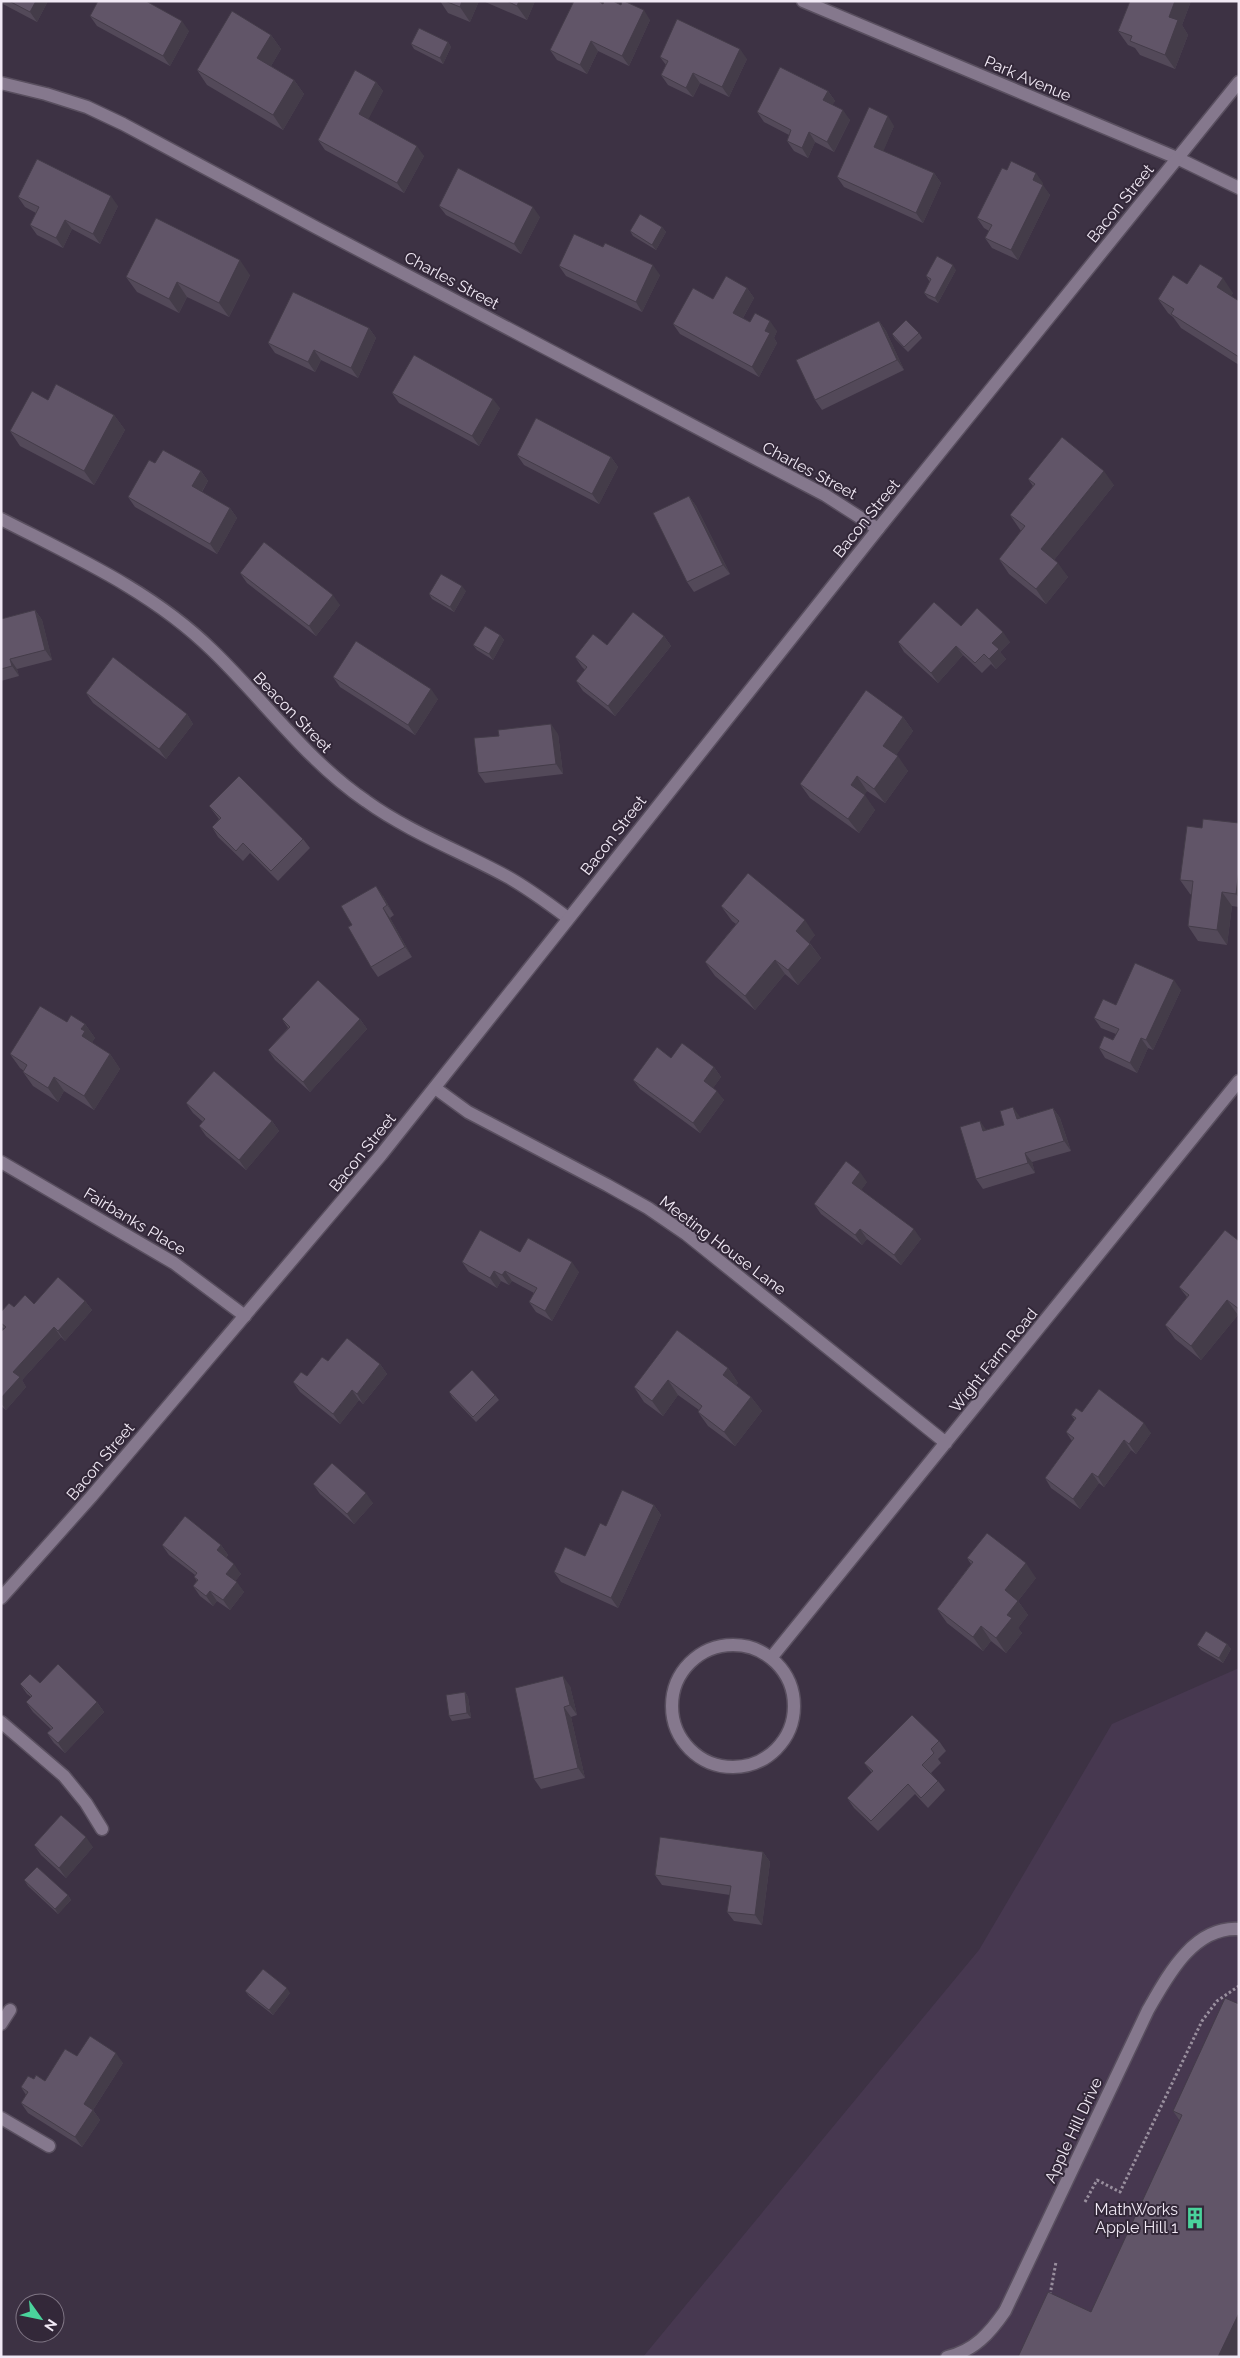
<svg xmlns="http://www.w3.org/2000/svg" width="1240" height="2358" font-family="Raleway,sans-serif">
<rect width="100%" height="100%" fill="#3d3244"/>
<path fill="#473850" d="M1239 1668V2357H643L979 1950 1112 1724Z"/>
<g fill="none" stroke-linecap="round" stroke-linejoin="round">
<g stroke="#594f5f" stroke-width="15">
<path id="service" d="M1 1722 64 1776 86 1803 102 1829
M1 2024 10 2010
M1 2118 49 2146"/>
</g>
<g stroke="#594f5f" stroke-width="15">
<path id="minor" d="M803 1 1177 158 1239 188
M1 83 46 94 87 107 123 124 317 228 825 495 878 529
M1 519C75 557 152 591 212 650 264 700 306 760 366 801 409 832 460 851 506 876 528 888 548 903 568 918
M435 1088 468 1112 607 1185 648 1208 686 1234 946 1443
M1 1162 174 1263 245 1316
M672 1706a61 61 0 1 1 122 0a61 61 0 1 1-122 0Z
M771 1658 1239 1081
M947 2357C974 2351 990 2333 1005 2311L1148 2010C1167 1977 1193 1926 1239 1929"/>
</g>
<g stroke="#594f5f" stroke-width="15">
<path id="tertiary" d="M1 1598 91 1497 381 1155 878 529 1239 82"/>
</g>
<path stroke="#998f9e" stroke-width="3" stroke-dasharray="2.5 2.5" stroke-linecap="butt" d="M1085 2202 1097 2180 1120 2192 1202 2021 1217 2001 1239 1986
M1050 2295 1056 2262"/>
<use href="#service" stroke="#85788d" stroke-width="12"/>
<use href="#minor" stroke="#85788d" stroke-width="12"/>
<use href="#tertiary" stroke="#85788d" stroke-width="12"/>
</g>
<path fill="#534959" d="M1 1H48L37 22 1 3Z
M440 1H479L470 22 448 13Z
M483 1H535L527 20Z
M1130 1H1191L1182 25 1188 35 1175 69 1140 55 1135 48 1128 45 1118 31Z
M603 4 650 20 629 66 598 51 587 74 557 60 550 50Z
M90 16 189 31 170 66 97 26Z
M271 35 281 49 271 66 294 80 304 94 283 130 207 85 197 70Z
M448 42 451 47 443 64 414 49 411 44Z
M660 57 747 59 729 97 700 83 693 97 668 85 661 75 666 65Z
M376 82 383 91 368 119 424 156 404 193 325 150 318 140Z
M828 91 835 101 832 105 850 120 834 152 815 142 808 158 794 151 787 141 789 135 764 122 757 112Z
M894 126 883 151 934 173 941 183 923 223 844 187 837 177Z
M1043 183 1042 185 1050 195 1018 260 992 248 985 238 989 231 984 228 977 218Z
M18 197 118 206 100 244 72 229 63 248 37 235 30 225 36 213 25 207Z
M439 206 540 217 521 254 446 215Z
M662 227 666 232 656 250 633 236 630 231Z
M559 266 660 275 642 312 566 276Z
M956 270 938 303 928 298 924 293 930 282 926 276Z
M250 275 229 317 187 297 179 313 137 292 126 277Z
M1187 284 1233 293 1231 296 1239 301V365L1181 328 1173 317 1168 313 1158 299Z
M747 288 754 298 743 318 750 322 777 331 774 338 777 343 759 377 680 334 673 324 713 299Z
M879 321 886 331 904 370 822 410 815 400Z
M369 328 376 338 358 378 321 360 315 372 275 353 268 343Z
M919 333 922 338 908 352 895 339 892 334Z
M392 393 500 408 479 446 399 403Z
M48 400 114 415 125 430 94 485 20 446 10 431Z
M517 455 611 457 618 467 599 504 524 465Z
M155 463 201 471 208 481 202 492 230 508 237 518 217 554 135 507 128 497Z
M1028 479 1114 485 1054 560 1068 577 1046 604 1009 574 999 559 1021 531 1010 515 1033 486Z
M689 496 696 506 730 574 694 592 687 582Z
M240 573 340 605 316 636 247 583Z
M466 591 454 612 432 599 429 594Z
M35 610 42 620 52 660 17 669 19 676 1 681V619Z
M961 626 1010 642 1000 652 1006 659 996 669 991 664 982 673 963 655 938 683 904 652 898 642Z
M500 635 504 640 493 660 477 650 473 645Z
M664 636 671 646 615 716 583 691 576 681 585 670 582 667 575 657 607 645Z
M333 677 438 699 415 735 340 687Z
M86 693 187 714 193 724 166 759 93 703Z
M903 717 913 731 896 755 908 771 885 803 867 791 864 795 875 810 859 833 810 798 800 784Z
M558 734 563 774 485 783 478 773Z
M209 806 303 839 310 848 278 881 250 853 243 861 218 837 212 827 219 819Z
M1239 823V907L1232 906 1227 945 1198 941 1188 926 1192 895 1190 894 1180 880 1202 828Z
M383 896 394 915 390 918 412 957 378 977 371 967 352 925Z
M721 906 815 935 809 942 821 958 798 985 785 974 755 1010 715 976 705 962 736 924 732 921Z
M1181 990 1153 1050 1148 1048 1137 1073 1105 1058 1099 1048 1113 1040 1116 1034 1101 1028 1094 1018 1116 1005Z
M282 1019H360L367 1029 310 1092 275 1060 268 1050 288 1028Z
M67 1022 85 1024 95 1038 92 1042 93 1044 110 1054 120 1069 94 1110 64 1091 58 1102 33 1086 23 1072 24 1071 20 1068 10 1054Z
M671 1058 714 1067 721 1077 713 1088 724 1100 700 1133 640 1089 633 1080Z
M186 1103 272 1121 279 1131 246 1170 206 1136 199 1126 203 1122 193 1113Z
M1053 1108 1060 1118 1071 1151 1032 1162 1035 1173 983 1189 976 1179 986 1130 1004 1125 1020 1117V1118Z
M867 1182 861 1190 921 1239 901 1265 867 1239 862 1245 821 1214 814 1204Z
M1239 1241V1316L1238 1315 1201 1360 1175 1339 1165 1325 1187 1297 1179 1287Z
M520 1252 579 1272 552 1321 536 1312 529 1302 534 1293 512 1281 509 1285 501 1281 497 1288 469 1272 462 1262Z
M85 1301 92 1310 65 1341 61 1337 22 1380 26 1387 6 1410 1 1406V1332L4 1329 1 1326V1312L14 1307 34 1304Z
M328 1361 380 1364 387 1374 363 1404 359 1400 340 1424 300 1392 293 1382 307 1376Z
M728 1368 738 1383 736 1385 751 1397 762 1411 735 1446 708 1426 698 1412 699 1410 678 1395 663 1416 644 1402 634 1387Z
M449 1392 495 1395 499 1400 476 1422 452 1397Z
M1082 1412 1151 1433 1136 1454 1131 1450 1104 1487 1099 1483 1080 1509 1051 1488 1045 1478 1072 1441 1066 1432 1075 1420 1071 1415Z
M313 1484 373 1503 354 1524 320 1494Z
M654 1505 661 1515 618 1608 561 1582 554 1572 585 1556 606 1526Z
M162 1545H221L228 1555 226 1558 241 1574 235 1581 244 1592 230 1610 217 1601 213 1606 200 1596 193 1586 197 1581 194 1577 195 1575 169 1555Z
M967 1558 1036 1578 1018 1601 1028 1615 1018 1628 1022 1633 1006 1653 991 1641 983 1651 947 1623 937 1609 971 1564Z
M1227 1644 1231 1649 1223 1663 1201 1650 1197 1645Z
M40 1683 97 1702 104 1712 65 1753 54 1743 47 1733 51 1729 33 1712 26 1702 31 1697 27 1694 20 1684Z
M570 1686 577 1715 571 1717 585 1778 541 1789 534 1779Z
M465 1692 468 1697 471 1718 452 1721 449 1716Z
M939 1741 946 1751 938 1759 941 1763 931 1773 938 1781 945 1790 928 1808 915 1794 878 1831 854 1808 847 1798 872 1773 864 1763Z
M34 1845 93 1847 66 1878 41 1855Z
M763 1852 770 1862 762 1925 734 1921 727 1912 730 1895 662 1885 655 1875Z
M24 1880 68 1895 71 1900 58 1914 28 1886Z
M245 1991 290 1993 273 2015 249 1996Z
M1239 2004V2350L1235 2357H1018L1091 2312 1180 2121 1173 2111Z
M77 2056 123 2063 93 2110 100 2120 82 2147 28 2113 21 2103 26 2095 21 2087 34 2079 45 2081Z"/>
<path fill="#443c49" d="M36 1H48L37 22 30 12Z
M462 1H479L470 22 460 7Z
M519 1H535L527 20 517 6Z
M1175 1H1191L1182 25 1188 35 1175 69 1165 55 1169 17Z
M644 10 650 20 629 66 622 56Z
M182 21 189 31 170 66 163 56Z
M271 35 281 49 267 73 257 58Z
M591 41 598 51 587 74 580 65Z
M448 42 451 47 443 64 440 58Z
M740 49 747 59 729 97 722 87Z
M693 73 700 83 693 97 686 88Z
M294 80 304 94 283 130 273 115Z
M376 82 383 91 366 124 359 114Z
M828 91 835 101 830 110 823 100Z
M843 110 850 120 834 152 827 142Z
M888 116 894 126 881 157 874 147Z
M809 132 815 142 808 158 802 148Z
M417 146 424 156 404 193 397 183Z
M934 173 941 183 923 223 916 213Z
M1036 173 1043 183 1040 190 1033 180Z
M1043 185 1050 195 1018 260 1011 250Z
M111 196 118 206 100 244 93 234Z
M533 207 540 217 521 254 514 244Z
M65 220 72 229 63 248 56 238Z
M662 227 666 232 656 250 652 245Z
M240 260 250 275 229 317 219 303Z
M653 265 660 275 642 312 636 302Z
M953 265 956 270 938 303 935 298Z
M1223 278 1233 293 1227 302 1217 287Z
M177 282 187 297 179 313 169 299Z
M747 288 754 298 740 323 733 313Z
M770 321 777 331 774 338 777 343 759 377 752 367 765 331Z
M879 321 886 331 904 370 897 360Z
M369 328 376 338 358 378 351 368Z
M314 350 321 360 315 372 308 362Z
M493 399 500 408 479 446 472 436Z
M114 415 125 430 94 485 84 471Z
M611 457 618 467 599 504 592 494Z
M201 471 208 481 199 496 192 486Z
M1104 471 1114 485 1051 564 1041 549Z
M689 496 696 506 730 574 723 565Z
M230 508 237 518 217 554 210 544Z
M1058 563 1068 577 1046 604 1036 589Z
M462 586 466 591 454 612 450 607Z
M333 595 340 605 316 636 309 626Z
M35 610 42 620 52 660 45 650Z
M1003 632 1010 642 1000 652 1006 659 996 669 989 659 992 643Z
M500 635 504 640 493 660 489 654Z
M664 636 671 646 615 716 608 706Z
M956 646 963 655 938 683 931 673Z
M10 659 17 669 19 676 12 666Z
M431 689 438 699 415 735 408 725Z
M187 714 193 724 166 759 159 749Z
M903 717 913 731 893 760 883 746Z
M551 724 558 734 563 774 556 764Z
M898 756 908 771 885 803 874 789Z
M857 776 867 791 861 800 851 785Z
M865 795 875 810 859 833 848 819Z
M1239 870V898L1236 894Z
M376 886 383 896 394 915 387 905Z
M1222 892 1232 906 1227 945 1217 930Z
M383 908 390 918 412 957 405 947Z
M805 920 815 935 806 946 796 931Z
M810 944 821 958 798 985 788 970Z
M775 960 785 974 755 1010 745 996Z
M1174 980 1181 990 1153 1050 1146 1040Z
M360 1019 367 1029 310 1092 303 1082Z
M85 1024 95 1038 92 1042 95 1046 82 1036 81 1029Z
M1141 1038 1148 1048 1137 1073 1130 1063Z
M110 1054 120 1069 94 1110 84 1096Z
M714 1067 721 1077 711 1091 704 1081Z
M54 1077 64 1091 58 1102 48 1088Z
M717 1091 724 1100 700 1133 693 1123Z
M1013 1107 1020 1117 1023 1129 1017 1119Z
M1053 1108 1060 1118 1071 1151 1064 1141Z
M272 1121 279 1131 246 1170 239 1160Z
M980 1121 987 1131H983Z
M1025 1153 1032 1162 1035 1173 1028 1163Z
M860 1172 867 1182 859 1193 852 1183Z
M860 1229 867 1239 862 1245 855 1235Z
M914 1229 921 1239 901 1265 894 1255Z
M572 1262 579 1272 552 1321 545 1311Z
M494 1271 501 1281 497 1288 490 1278Z
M505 1271 512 1281 509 1285 502 1275Z
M1227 1300 1238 1315 1201 1360 1191 1346Z
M85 1301 92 1310 65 1341 58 1331Z
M54 1327 61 1337 22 1380 26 1387 6 1410 1 1403V1398L13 1372Z
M380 1364 387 1374 363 1404 357 1394Z
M728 1368 738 1383 733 1390 723 1375Z
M668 1380 678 1395 663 1416 652 1401Z
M352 1390 359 1400 340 1424 333 1414Z
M751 1397 762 1411 735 1446 724 1432Z
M1144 1423 1151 1433 1136 1454 1129 1444Z
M1124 1440 1131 1450 1104 1487 1098 1477Z
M1092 1473 1099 1483 1080 1509 1073 1499Z
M366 1493 373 1503 354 1524 347 1514Z
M654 1505 661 1515 618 1608 611 1598Z
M221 1545 228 1555 224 1560 217 1550Z
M1026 1563 1036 1578 1018 1601 1028 1615 1018 1628 1022 1633 1006 1653 996 1638 1007 1615 1005 1590Z
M234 1564 241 1574 233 1584 226 1574Z
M237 1582 244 1592 230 1610 223 1600Z
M210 1591 217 1601 213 1606 206 1596Z
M981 1626 991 1641 983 1651 973 1637Z
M1227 1644 1231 1649 1223 1663 1219 1658Z
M563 1676 570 1686 577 1715 570 1705Z
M465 1692 468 1697 471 1718 467 1713Z
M97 1702 104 1712 65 1753 58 1743Z
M564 1707 571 1717 585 1778 578 1768Z
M86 1837 93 1847 66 1878 59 1868Z
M763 1852 770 1862 762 1925 755 1915Z
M68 1895 71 1900 58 1914 55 1909Z
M287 1988 290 1993 273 2015 269 2010Z
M116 2053 123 2063 93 2110 100 2120 82 2147 75 2137 84 2104Z
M1239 2313V2350L1235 2357H1218Z"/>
<path fill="#615568" stroke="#443c49" d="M9 1H36L30 12Z
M98 1H146L182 21 163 56 90 16Z
M445 1H462L460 7Z
M507 1H519L517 6Z
M574 1H598L603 4 604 1H613L621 5 622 1H624L644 10 622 56 591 41 580 65 550 50Z
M1130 1H1175L1169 17 1178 20 1165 55 1130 41 1132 36 1118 31Z
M232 11 271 35 257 58 294 80 273 115 197 70Z
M677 19 740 49 722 87 693 73 686 88 661 75 668 61 660 57Z
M419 28 448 42 440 58 411 44Z
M780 67 828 91 823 100 843 110 827 142 809 132 802 148 787 141 791 130 757 112Z
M355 70 376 82 359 114 417 146 397 183 318 140Z
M869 107 888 116 874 147 934 173 916 213 837 177Z
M37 159 111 196 93 234 65 220 56 238 30 225 39 207 18 197Z
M1011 161 1036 173 1033 180 1043 185 1011 250 985 238 992 225 977 218 1002 168 1007 170Z
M458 168 533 207 514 244 439 206Z
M640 214 662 227 652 245 630 231Z
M156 218 240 260 219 303 177 282 169 299 126 277Z
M574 234 603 247 605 243 653 265 636 302 559 266Z
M937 256 953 265 935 298 924 293 931 279 926 276Z
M1200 264 1223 278 1217 287 1239 301V357L1171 314 1174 309 1158 299 1173 275 1187 284Z
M726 276 747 288 733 313 750 322 755 313 770 321 765 331 770 333 752 367 673 324 693 288 713 299Z
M293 292 369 328 351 368 314 350 308 362 268 343Z
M906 320 919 333 904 347 892 334Z
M879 321 897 360 815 400 796 360Z
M414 355 493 399 472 436 392 393Z
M56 384 114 415 84 471 10 431 32 391 48 400Z
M536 418 611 457 592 494 517 455Z
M1062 437 1104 471 1041 549 1058 563 1036 589 999 559 1025 526 1010 515 1035 484 1028 479Z
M163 450 201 471 192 486 230 508 210 544 128 497 149 460 155 463Z
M689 496 723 565 687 582 653 513Z
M264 542 333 595 309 626 240 573Z
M441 574 462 586 450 607 429 594Z
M934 602 961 626 977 608 1003 632 992 643 999 649 989 659 984 654 975 663 956 646 931 673 898 642Z
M35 610 45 650 10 659 12 666 1 669V619Z
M633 612 664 636 608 706 576 681 587 667 575 657 593 634 607 645Z
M485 626 500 635 489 654 473 645Z
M356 641 431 689 408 725 333 677Z
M113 657 187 714 159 749 86 693Z
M866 690 903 717 883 746 898 756 874 789 857 776 851 785 865 795 848 819 800 784Z
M551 724 556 764 478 773 474 738 499 736 498 730Z
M239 776 303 839 271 871 243 843 236 851 212 827 221 818 209 806Z
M1203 819 1239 823V870L1236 894 1222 892 1217 930 1188 926 1193 881 1180 880 1187 826 1202 828Z
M748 873 805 920 796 931 810 944 788 970 775 960 745 996 705 962 739 921 721 906Z
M376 886 387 905 383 908 405 947 371 967 348 927 352 925 341 906Z
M1135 963 1174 980 1146 1040 1141 1038 1130 1063 1099 1048 1104 1036 1113 1040 1119 1029 1094 1018 1103 999 1116 1005Z
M318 980 360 1019 303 1082 268 1050 290 1027 282 1019Z
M40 1006 67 1022 71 1015 85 1024 81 1029 85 1031 82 1036 110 1054 84 1096 54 1077 48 1088 23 1072 27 1065 10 1054Z
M682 1043 714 1067 704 1081 717 1091 693 1123 633 1080 657 1047 671 1058Z
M214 1071 272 1121 239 1160 199 1126 205 1119 186 1103Z
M1013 1107 1017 1119 1053 1108 1064 1141 1025 1153 1028 1163 976 1179 960 1127 980 1121 983 1131 1004 1125 1000 1111Z
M846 1161 860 1172 852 1183 914 1229 894 1255 860 1229 855 1235 814 1204Z
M480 1230 520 1252 528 1238 572 1262 545 1311 529 1302 537 1288 505 1271 502 1275 494 1271 490 1278 462 1262Z
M1225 1230 1239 1241V1309L1227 1300 1191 1346 1165 1325 1189 1295 1179 1287Z
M58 1277 85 1301 58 1331 54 1327 13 1372 20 1377 1 1398V1332L6 1327 1 1323V1312L9 1303 14 1307 25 1295 34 1304Z
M677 1330 728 1368 723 1375 751 1397 724 1432 698 1412 702 1406 668 1380 652 1401 634 1387Z
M347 1338 380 1364 357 1394 352 1390 333 1414 293 1382 301 1372 307 1376 322 1357 328 1361Z
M472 1370 495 1395 473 1417 449 1392Z
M1099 1389 1144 1423 1129 1444 1124 1440 1098 1477 1092 1473 1073 1499 1045 1478 1074 1438 1066 1432 1076 1418 1071 1415 1076 1408 1082 1412Z
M332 1463 366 1493 347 1514 313 1484Z
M622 1490 654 1505 611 1598 554 1572 565 1547 585 1556 600 1523 606 1526Z
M185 1516 221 1545 217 1550 234 1564 226 1574 237 1582 223 1600 210 1591 206 1596 193 1586 198 1580 194 1577 197 1573 162 1545Z
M987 1533 1026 1563 1005 1590 1018 1601 1007 1615 1012 1618 996 1638 981 1626 973 1637 937 1609 973 1562 967 1558Z
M1206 1631 1227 1644 1219 1658 1197 1645Z
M58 1664 97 1702 58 1743 47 1733 53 1728 26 1702 32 1696 20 1684 30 1674 40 1683Z
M563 1676 570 1705 564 1707 578 1768 534 1779 515 1688Z
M465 1692 467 1713 449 1716 446 1695Z
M912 1715 939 1741 931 1749 934 1753 922 1765 938 1781 921 1798 908 1784 871 1821 847 1798 873 1771 864 1763Z
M61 1815 86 1837 59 1868 34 1845Z
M660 1837 763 1852 755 1915 727 1912 731 1886 655 1875Z
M37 1867 68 1895 55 1909 24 1880Z
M263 1969 287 1988 269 2010 245 1991Z
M1225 1998 1239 2004V2313L1218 2357H1018L1048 2292 1091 2312 1182 2115 1173 2111Z
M90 2036 116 2053 84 2104 93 2110 75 2137 21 2103 28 2092 21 2087 28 2076 34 2079 36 2075 45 2081 65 2049 77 2056Z"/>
<defs>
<g id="building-bare" transform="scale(1.725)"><path d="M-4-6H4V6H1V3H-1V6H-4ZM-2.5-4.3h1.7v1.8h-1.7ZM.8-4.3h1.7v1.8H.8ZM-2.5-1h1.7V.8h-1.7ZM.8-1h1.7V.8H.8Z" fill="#4ad49c" stroke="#332839" stroke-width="2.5" paint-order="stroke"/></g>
</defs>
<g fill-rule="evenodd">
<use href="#building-bare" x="1195" y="2218"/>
</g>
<g text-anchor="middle" stroke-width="4" stroke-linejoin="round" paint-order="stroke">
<g font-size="16" fill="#f1e9f5" stroke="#332839">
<text transform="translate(1028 78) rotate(23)" y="6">Park Avenue</text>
<text transform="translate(1120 203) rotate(-51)" y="6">Bacon Street</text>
<text transform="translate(452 280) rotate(28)" y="6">Charles Street</text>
<text transform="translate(810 470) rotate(28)" y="6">Charles Street</text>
<text transform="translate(866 518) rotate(-51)" y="6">Bacon Street</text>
<text transform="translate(293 712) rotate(46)" y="6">Beacon Street</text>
<text transform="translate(613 835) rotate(-52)" y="6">Bacon Street</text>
<text transform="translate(362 1152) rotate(-51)" y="6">Bacon Street</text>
<text transform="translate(135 1221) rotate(31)" y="6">Fairbanks Place</text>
<text transform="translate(723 1245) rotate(37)" y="6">Meeting House Lane</text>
<text transform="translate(993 1360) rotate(-51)" y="6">Wight Farm Road</text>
<text transform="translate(100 1461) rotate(-50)" y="6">Bacon Street</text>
<text transform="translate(1073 2130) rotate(-65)" y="6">Apple Hill Drive</text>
</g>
<g font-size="16" fill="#f1e9f5" stroke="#332839" text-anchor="end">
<text x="1178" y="2215">MathWorks<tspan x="1178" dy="18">Apple Hill 1</tspan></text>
</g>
</g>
<rect width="1240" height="2358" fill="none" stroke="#f1e9f5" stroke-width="5"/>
<g transform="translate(40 2318) rotate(123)"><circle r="24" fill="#332839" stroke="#7f7584"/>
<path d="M0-4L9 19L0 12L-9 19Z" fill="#4ad49c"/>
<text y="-8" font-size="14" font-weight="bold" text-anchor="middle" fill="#f1e9f5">N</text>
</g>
</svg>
